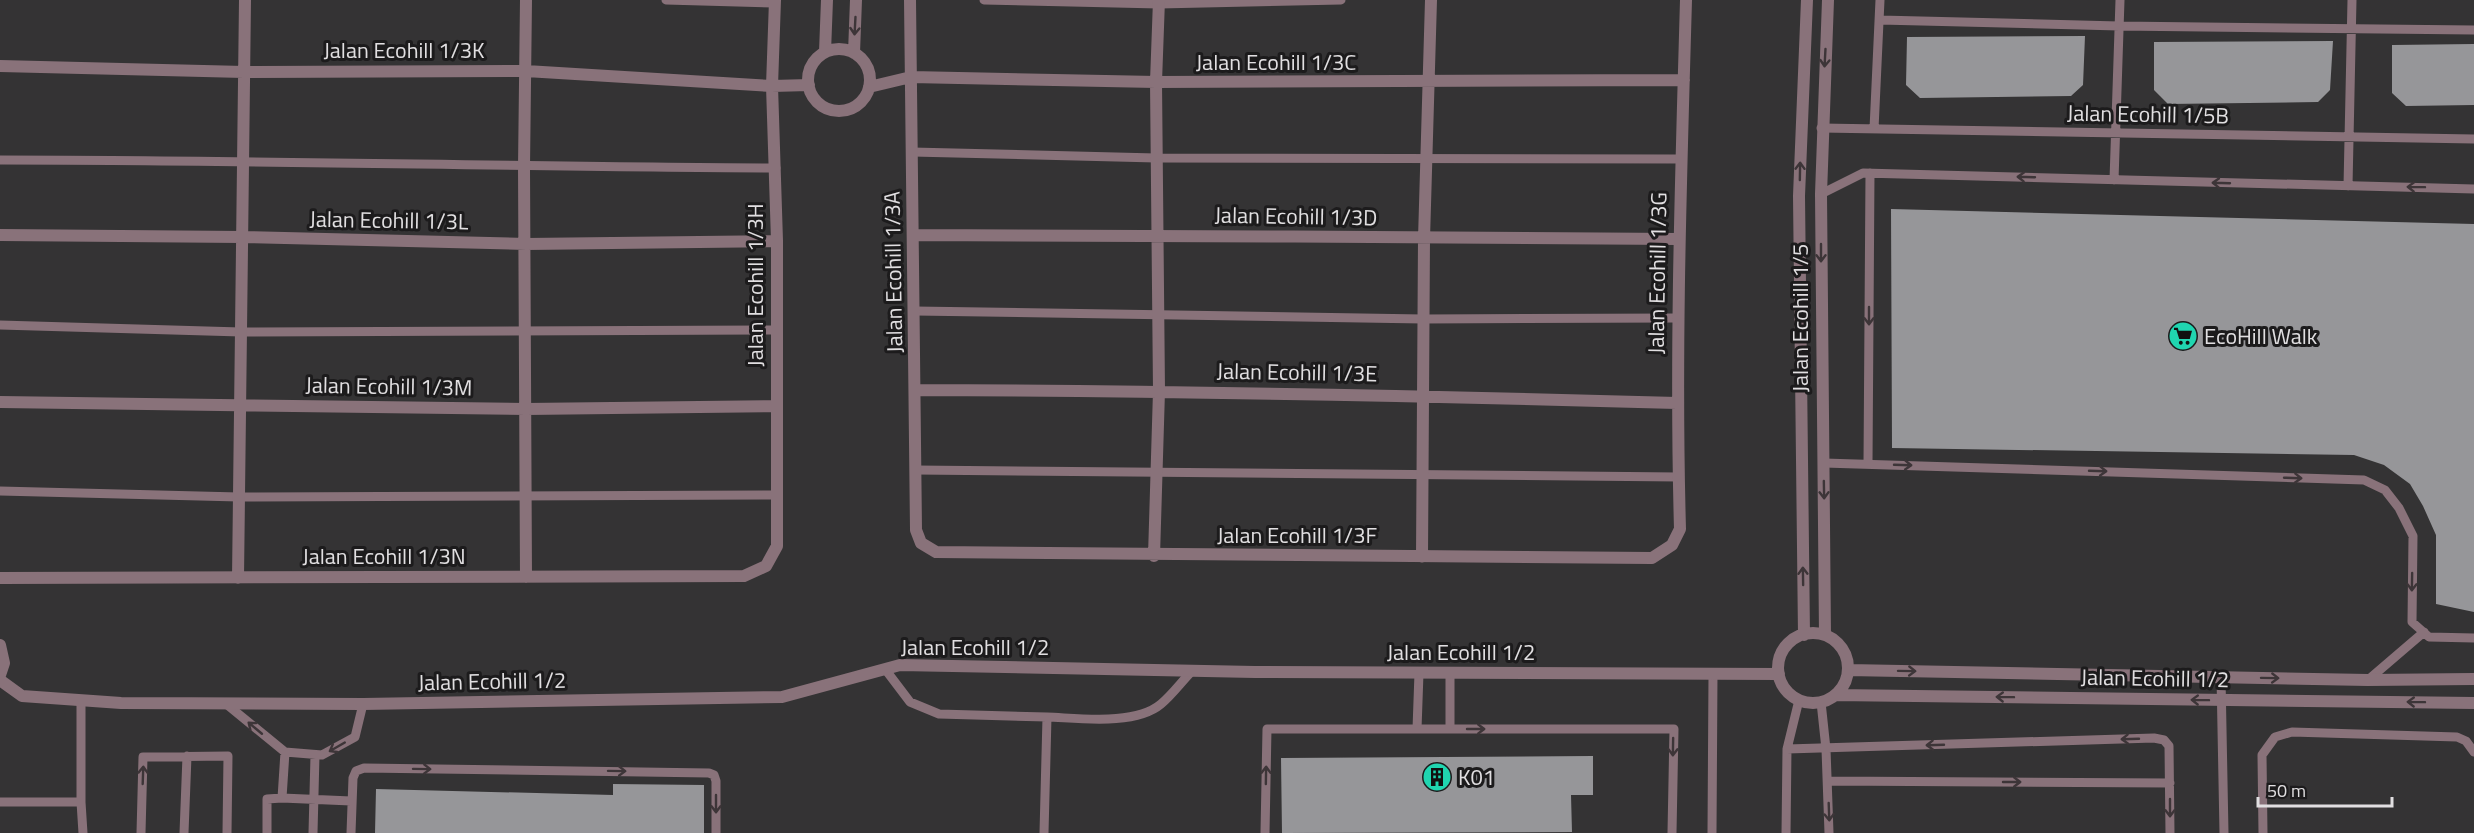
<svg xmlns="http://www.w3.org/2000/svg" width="2474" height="833" font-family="'Titillium Web',sans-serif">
<rect width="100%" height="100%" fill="#343334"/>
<path fill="#969699" d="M2085 36 2083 85 2071 96 1920 98 1906 85 1907 37Z
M2333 41 2330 90 2318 102 2168 104 2154 90V42Z
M2474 44V105L2406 106 2392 93V45Z
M1891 209 2474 224V612L2436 604V535L2423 506 2410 484 2384 465 2354 455 1892 448Z
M1593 756V795H1571L1572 832 1282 833 1281 758Z
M613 784 704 785V833H375L376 789 613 795Z"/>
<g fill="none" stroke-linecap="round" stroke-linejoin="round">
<path stroke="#89727a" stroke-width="9" d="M666 0 775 3
M984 0 1159 4 1341 0
M1880 20 2119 26 2474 30
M1821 128 2474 139
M1874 129 1880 0
M912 152 1156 158 1681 159
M0 160C259 160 517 167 776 168
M2114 180 2120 0
M2348 186 2352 0
M1821 194 1863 173 2474 189
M915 311 1423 319 1677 318
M0 325 241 332 777 330
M1824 463 2364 480 2385 490 2399 508 2413 536 2412 622 2429 637 2474 638
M1868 464 1870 173
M916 470C1170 470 1424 477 1679 477
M0 491 239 497 777 495
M885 669 910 702 939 714 1047 717
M2221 677 2224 833
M2368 680 2424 632
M1821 702 1826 749 1829 833
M225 703 285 752 322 755 355 737 363 704
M1417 729H1674L1672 833
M1450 729V673
M1787 749 2154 738 2164 740 2169 746 2170 833
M1828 781 2170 783
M282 798 351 801
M0 802H81V701
M81 802 83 833
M141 833 143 757 228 756 227 833
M184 833 187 756
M267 833V799L282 798 285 752
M313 833 315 755
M351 833 353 778 356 771 364 768 709 773 714 775 716 781V833
M1044 833 1047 717C1078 718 1135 726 1161 704 1172 695 1182 681 1193 670
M1265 833 1267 729H1417L1419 673
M1712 833 1713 674
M1786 833 1787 749 1799 700
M2263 833 2262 755 2275 737 2292 732 2457 737 2466 741 2474 752"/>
<path stroke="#89727a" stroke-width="12" d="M910 0 916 530 921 543 936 552 1652 558 1672 545 1680 529C1675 352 1681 177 1686 0
M808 80a31 31 0 1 1 62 0a31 31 0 1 1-62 0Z
M825 52 827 0
M854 53 856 0
M0 66 244 72 526 71 772 86 809 85
M869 87 911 77 1156 82 1684 80
M0 235 242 237 526 244 777 241
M914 235C1169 234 1423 239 1678 239
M916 390C1170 391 1423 396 1677 403
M0 402 526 409 777 406
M1154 556 1159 391 1156 82 1159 0
M1422 557 1424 239 1431 0
M526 577 524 167 526 0
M0 578 744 576 766 566 777 546V241L772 86 775 0
M238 578 245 0"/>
<path stroke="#89727a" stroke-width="12" d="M1778 668a35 35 0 1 1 70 0a35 35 0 1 1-70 0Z
M1804 635 1799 196 1807 0
M1825 635 1821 194 1828 0
M0 645 4 663 0 675
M1848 670 2368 680 2474 679
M0 680 22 696 121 703 363 704 782 697 900 665 1255 672 1779 674
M1835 695 2474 703"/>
</g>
<defs><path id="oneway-shaft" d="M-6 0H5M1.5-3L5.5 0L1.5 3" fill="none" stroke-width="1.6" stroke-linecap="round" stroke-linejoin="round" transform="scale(1.5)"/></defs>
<g stroke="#3d3538">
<use href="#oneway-shaft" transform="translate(855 26) rotate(93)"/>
<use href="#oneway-shaft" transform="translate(1825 58) rotate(93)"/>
<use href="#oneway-shaft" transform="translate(1800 171) rotate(-89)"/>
<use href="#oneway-shaft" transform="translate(2026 177) rotate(-178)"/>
<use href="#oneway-shaft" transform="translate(2221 183) rotate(-178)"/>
<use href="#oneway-shaft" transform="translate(2416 187) rotate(-179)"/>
<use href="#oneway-shaft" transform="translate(1821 253) rotate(90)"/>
<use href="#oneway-shaft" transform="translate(1869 316) rotate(90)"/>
<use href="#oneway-shaft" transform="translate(1903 465) rotate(2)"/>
<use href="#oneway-shaft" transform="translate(2098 471) rotate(2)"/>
<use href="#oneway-shaft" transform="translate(2293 478) rotate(2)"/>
<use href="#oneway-shaft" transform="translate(1824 490) rotate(89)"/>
<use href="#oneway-shaft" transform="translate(1803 576) rotate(-91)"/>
<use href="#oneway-shaft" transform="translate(2412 582) rotate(91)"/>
<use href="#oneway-shaft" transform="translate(1907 671) rotate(1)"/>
<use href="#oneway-shaft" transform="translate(2270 678) rotate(1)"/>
<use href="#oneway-shaft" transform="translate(2005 697) rotate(-179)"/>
<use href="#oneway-shaft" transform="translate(2200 700) rotate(-179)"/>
<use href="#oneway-shaft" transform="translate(2416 702) rotate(-179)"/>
<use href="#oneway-shaft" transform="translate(255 728) rotate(-140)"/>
<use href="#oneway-shaft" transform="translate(1476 729)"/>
<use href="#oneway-shaft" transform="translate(2130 739) rotate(178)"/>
<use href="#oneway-shaft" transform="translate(1935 745) rotate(178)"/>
<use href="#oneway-shaft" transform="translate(337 747) rotate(150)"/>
<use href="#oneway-shaft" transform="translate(1673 747) rotate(91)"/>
<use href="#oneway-shaft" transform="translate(422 769) rotate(1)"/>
<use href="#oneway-shaft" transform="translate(617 771) rotate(1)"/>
<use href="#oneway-shaft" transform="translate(143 775) rotate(-88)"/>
<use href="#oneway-shaft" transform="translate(1266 775) rotate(-89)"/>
<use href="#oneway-shaft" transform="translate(2012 782)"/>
<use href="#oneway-shaft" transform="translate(716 804) rotate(90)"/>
<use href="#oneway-shaft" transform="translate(2170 808) rotate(90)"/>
<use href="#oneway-shaft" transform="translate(1829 812) rotate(88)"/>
</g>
<defs>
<g id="supermarket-disc" transform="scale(1.5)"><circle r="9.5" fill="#20d5b0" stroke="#1c1b1c"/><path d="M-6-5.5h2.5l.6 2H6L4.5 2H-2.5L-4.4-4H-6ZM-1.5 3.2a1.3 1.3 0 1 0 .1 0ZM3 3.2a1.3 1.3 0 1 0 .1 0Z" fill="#111"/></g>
<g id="building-disc" transform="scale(1.5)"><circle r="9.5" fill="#20d5b0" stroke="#1c1b1c"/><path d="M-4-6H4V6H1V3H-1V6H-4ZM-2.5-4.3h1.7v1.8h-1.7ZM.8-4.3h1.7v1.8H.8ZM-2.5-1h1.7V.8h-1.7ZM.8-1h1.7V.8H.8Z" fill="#111"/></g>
</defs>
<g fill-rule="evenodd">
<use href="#supermarket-disc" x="2183" y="336"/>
<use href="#building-disc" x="1437" y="777"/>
</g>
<g text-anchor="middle" stroke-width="6" stroke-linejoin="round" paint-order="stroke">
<g font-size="22" fill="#e1dfe1" stroke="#1c1b1c">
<text x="404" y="58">Jalan Ecohill 1/3K</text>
<text x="1276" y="70">Jalan Ecohill 1/3C</text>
<text transform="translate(2148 114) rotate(1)" y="8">Jalan Ecohill 1/5B</text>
<text transform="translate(1296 216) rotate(1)" y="8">Jalan Ecohill 1/3D</text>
<text transform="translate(389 220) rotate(1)" y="8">Jalan Ecohill 1/3L</text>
<text transform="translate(893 272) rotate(-91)" y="8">Jalan Ecohill 1/3A</text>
<text transform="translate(1657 273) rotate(-89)" y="8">Jalan Ecohill 1/3G</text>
<text transform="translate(755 285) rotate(-90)" y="8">Jalan Ecohill 1/3H</text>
<text transform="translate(1800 318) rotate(-90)" y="8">Jalan Ecohill 1/5</text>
<text transform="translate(1297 372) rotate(1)" y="8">Jalan Ecohill 1/3E</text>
<text transform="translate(389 386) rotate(1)" y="8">Jalan Ecohill 1/3M</text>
<text x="1297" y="543">Jalan Ecohill 1/3F</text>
<text x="384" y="564">Jalan Ecohill 1/3N</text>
<text x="975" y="655">Jalan Ecohill 1/2</text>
<text x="1461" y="660">Jalan Ecohill 1/2</text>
<text transform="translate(2155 678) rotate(1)" y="8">Jalan Ecohill 1/2</text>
<text transform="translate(492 681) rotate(-1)" y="8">Jalan Ecohill 1/2</text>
</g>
<g font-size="22" fill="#e1dfe1" stroke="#1c1b1c" text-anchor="start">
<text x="2204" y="344">EcoHill Walk</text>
<text x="1458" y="785">K01</text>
</g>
</g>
<path d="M2258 797v9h134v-9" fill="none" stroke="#e1dfe1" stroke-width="3"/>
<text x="2267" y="797" font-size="18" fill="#e1dfe1" stroke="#1c1b1c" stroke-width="4.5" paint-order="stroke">50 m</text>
</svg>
